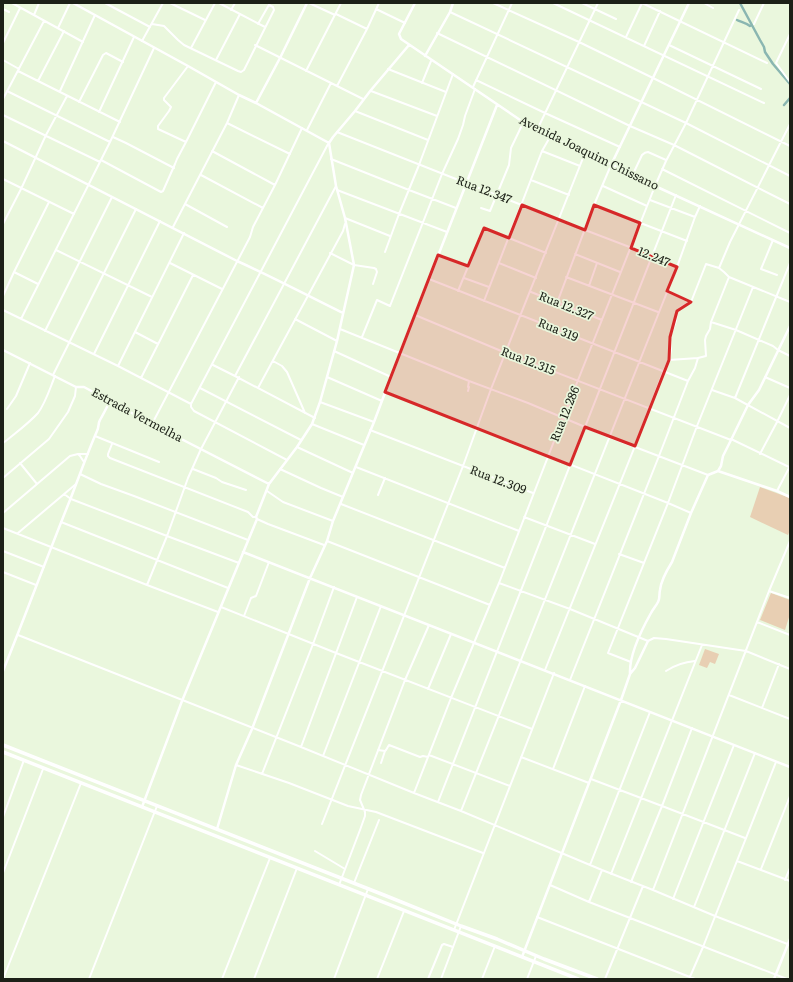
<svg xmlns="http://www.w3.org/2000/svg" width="793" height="982" font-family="Literata,serif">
<rect width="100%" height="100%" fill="#eaf7dd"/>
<path fill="#e8cfb3" d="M760 487 790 498V530L788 535 750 517Z
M771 593 790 600V614L785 630 760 620Z
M705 649 719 654 715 664 710 662 707 668 699 665Z"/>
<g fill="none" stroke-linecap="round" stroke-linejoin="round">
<path stroke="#8ab6b1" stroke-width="2.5" d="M740 3 760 40 764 47 765 52 773 64 790 84
M737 20C741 22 746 23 750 26L752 25
M784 105 790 98"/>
<path stroke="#fff" stroke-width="2" d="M12 3 83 42
M105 3 150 27
M170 3 205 20
M219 3 265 27
M309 3 335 15
M493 3 579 42 653 78 790 146
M553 3 764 103
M582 3 616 19
M642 3 767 63
M704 3 713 8
M3 9 9 12
M376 9 405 23
M231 10 235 3
M450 12 686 123 790 176
M336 14 367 29
M34 15 39 3
M152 24 164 26 178 40 184 45 238 71 241 72 244 70 274 10 273 7 269 5
M258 24 270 3
M754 24 764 3
M58 28 70 3
M437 33 630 126 674 145 790 204
M790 34 776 63 790 82
M626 37 642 3
M142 41 163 3
M3 43 20 8
M255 45 363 99
M669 45 761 89
M644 46 660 11
M191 48 215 3
M3 60 19 69
M216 60 240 14
M188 66 164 98V100L171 107 169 111 158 126V129L186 142 216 82
M388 69 446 92
M18 71 120 122
M306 71 341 3
M476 80 545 113 620 147
M38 81 64 31
M422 83 431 61
M337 86 367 29 379 3
M473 87 512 3
M7 91 110 142
M60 91 95 15
M371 91 437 116
M3 99 44 21
M79 102 103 55 106 53 123 62
M355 111 428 140
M99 112 134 37
M3 115 100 162
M227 123 290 154
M790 124 730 242 719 268 724 272 729 277 790 302
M307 130 331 83
M537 130 598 3
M337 132 585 230 653 256 676 267
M113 137 126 143 174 168
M212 151 275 185
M542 151 580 166
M331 159 409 190 456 208
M101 160 161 192 163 191 175 164 177 159 186 142
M662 169 790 233
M633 174 642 155C644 153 645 152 648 152L666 160
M201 175 263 208
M3 179 74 214
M531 180 569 195
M603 186 647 206
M337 190 447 232
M650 200 695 217
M185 204 227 227
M594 205 687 241
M481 208 490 211 509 165 511 148 523 123
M345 218 390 236
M3 224 21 189 46 135 67 96
M173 227 227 123 239 95
M773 240 761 269 777 275
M56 250 152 297
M385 252 399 214 419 165 453 74
M330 253 354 265 374 268 376 269 377 272 373 284
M575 254 620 272
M438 255 468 266
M170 263 222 289
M499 263 536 278
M14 272 38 284
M566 277 658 312
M464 278 489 287
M429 279 688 381
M589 286 597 263
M458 291 484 228 546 253
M667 291 691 302
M531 292 602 320
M3 296 14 272 49 202
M484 301 542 151 550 137
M557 303 594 205 611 165
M3 310 118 366 191 404
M415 315 506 353 731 440
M21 319 110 142 154 48
M295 319 337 341
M711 322 736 330 773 346 778 350 790 356
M340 329 469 381 528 403 609 437 708 475
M45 331 112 197
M135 332 158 344
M362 337 377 300 390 306 442 174 458 139 463 125 465 116 475 89
M334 351 391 377
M94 354 160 221
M669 360 698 358
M273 361 282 366 287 372 305 413
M213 365 235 376 315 418
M118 366 184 233
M53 375 136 209
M235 376 336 186
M327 377 382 401
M765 377 790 388
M141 378 193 275
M200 388 301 440
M258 388 343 231 345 224
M712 390 735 398 790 428
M468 391 469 387H468L469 381
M386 392 668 503 691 513
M735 398 790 263
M320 402 374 422
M7 409 16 396 30 363
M152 424 250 237 253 227 275 185 302 128
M312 424 364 445
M370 430 533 493
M95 436 159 462
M731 439 789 467
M3 443 7 440C18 431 29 423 38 413 46 402 50 388 55 376
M112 444 108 454V456L110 458 248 512 253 517H256
M297 447 353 473
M78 454 80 456 84 462
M760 454 777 422 790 395
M287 460 194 411 191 407V404L328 144
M20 463 37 484
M356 467 519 531
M193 469 216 478 222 482 246 490
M280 469 321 488 343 497
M80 474 101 484 134 496 248 540
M3 478 49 439 68 412 75 396 76 387
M267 491 283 502 333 521
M777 491 790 466
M64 494 71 499 167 536 239 563
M378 495 385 478
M341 504 505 568
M3 513 70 456 78 454H88
M524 517 595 544
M257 519 268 524 324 545
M61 522 228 588
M3 528 147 585 218 612
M18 533 76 484
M327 541 490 605
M3 551 44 567
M619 554 644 563
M3 572 36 585
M499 583 570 609 648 641 654 638 666 639 746 651 790 669
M147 585 167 536 188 478 201 449 239 377
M769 591 790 598
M221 607 336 653 532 729
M244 616 251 598 256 596 269 562
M757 622 790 635
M18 635 301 747 414 793 461 811 602 870 653 890 715 916 790 945
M631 662 608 653 668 503 697 426 753 287
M545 670 635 446 663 372 669 360 671 350 670 337 676 321 677 311 681 307 691 302 706 264 719 268
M666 671C675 665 684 662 695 661
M570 680 659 456 688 381 695 368 698 358 706 356 705 340 706 336 710 329 711 322 729 277
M428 689 451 634
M729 695 790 719
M762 708 779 664
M301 747 357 597
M378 750 385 751 386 750 389 745 420 757 423 756 428 757
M429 755 510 786
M323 756 381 606
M521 757 589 783
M381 763 385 751
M236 765 289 783 348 806 376 812 483 853
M553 769 585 686
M262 774 313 644 334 587
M591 779 662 806 745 838
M414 793 451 698 499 583 563 418 655 186 666 161 686 123 739 10
M438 802 676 195
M461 811 677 267 695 217 700 206
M3 817 24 760
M322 824 463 466 491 389 585 153
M315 851 345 869
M737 861 790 881
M590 865 650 712
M761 869 790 796
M3 873 43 769
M611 874 702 645
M785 880 790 868
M631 882 662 806 692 728
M354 883 379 820
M339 885 360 830 365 816V812L360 800 361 795 405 680 429 625
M550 885 589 902 787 979
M653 890 769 591 790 541
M673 899 734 745
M589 902 602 870
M694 907 755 753
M537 917 695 979
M454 930 554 673
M3 979 81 783
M89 979 157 806
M222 979 270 858
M254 979 297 868
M334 979 368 889
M377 979 404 911
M428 979 442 945 444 944 453 947
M441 979 461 926
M482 979 495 946
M527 979 536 956
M605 979 643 886
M689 979 703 947 776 762"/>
<path stroke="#fff" stroke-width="2.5" d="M73 3 188 66 239 95 256 103 329 143
M415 3 399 34 401 39 529 126 550 137 633 174 655 186 790 248
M425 56 450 12 453 3
M256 103 280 58 307 3
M3 141 237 261C273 277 308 296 343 313
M611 165 689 3
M3 350 76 387H84L152 424 269 484
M718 471 777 491 790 497
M243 552 790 767
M3 671C26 614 47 557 70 500 79 477 87 454 97 431 99 428 98 423 100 420 104 413 107 407 110 401
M630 674C629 656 642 629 651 613 653 609 656 606 658 602 660 599 659 594 660 590 661 581 667 570 672 562L691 513 708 475 718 471 721 466 723 456 731 440 748 405 759 390 790 326
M142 807 182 701 257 519 256 517 269 484 297 447 312 424 320 402 337 341 354 265 345 218 336 186 329 143 333 137 355 111 371 90 409 45
M217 829 236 765 252 729 310 578 327 541 333 521 374 422 400 353 497 105
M522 957 621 700 630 674 635 668 648 641
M774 979 790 939"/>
<path stroke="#fff" stroke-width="3.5" d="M3 745 384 895 461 926 497 939 544 959 597 979
M3 752 578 979"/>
</g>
<path fill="#d62828" fill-opacity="0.2" stroke="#d62828" stroke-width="3" stroke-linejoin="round" d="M522 205 585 230 594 205 640 223 631 248 677 267 667 291 691 302 677 311 670 337 669 360 635 446 585 427 570 465 385 392 438 255 468 266 484 228 509 238Z"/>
<g text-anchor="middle" stroke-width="3.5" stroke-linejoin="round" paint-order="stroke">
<g font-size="12" fill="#1c2017" stroke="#eaf7dd">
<text transform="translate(589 153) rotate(26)" y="4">Avenida Joaquim Chissano</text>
<text transform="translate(484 190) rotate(21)" y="4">Rua 12.347</text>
<text transform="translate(654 257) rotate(22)" y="4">12.247</text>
<text transform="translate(566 306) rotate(22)" y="4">Rua 12.327</text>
<text transform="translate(558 330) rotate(22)" y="4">Rua 319</text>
<text transform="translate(528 361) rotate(21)" y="4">Rua 12.315</text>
<text transform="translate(565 414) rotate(-68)" y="4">Rua 12.286</text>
<text transform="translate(137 415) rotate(28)" y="4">Estrada Vermelha</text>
<text transform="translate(498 480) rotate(21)" y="4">Rua 12.309</text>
</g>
</g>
<rect width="793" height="982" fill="none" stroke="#1c2017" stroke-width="8"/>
</svg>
